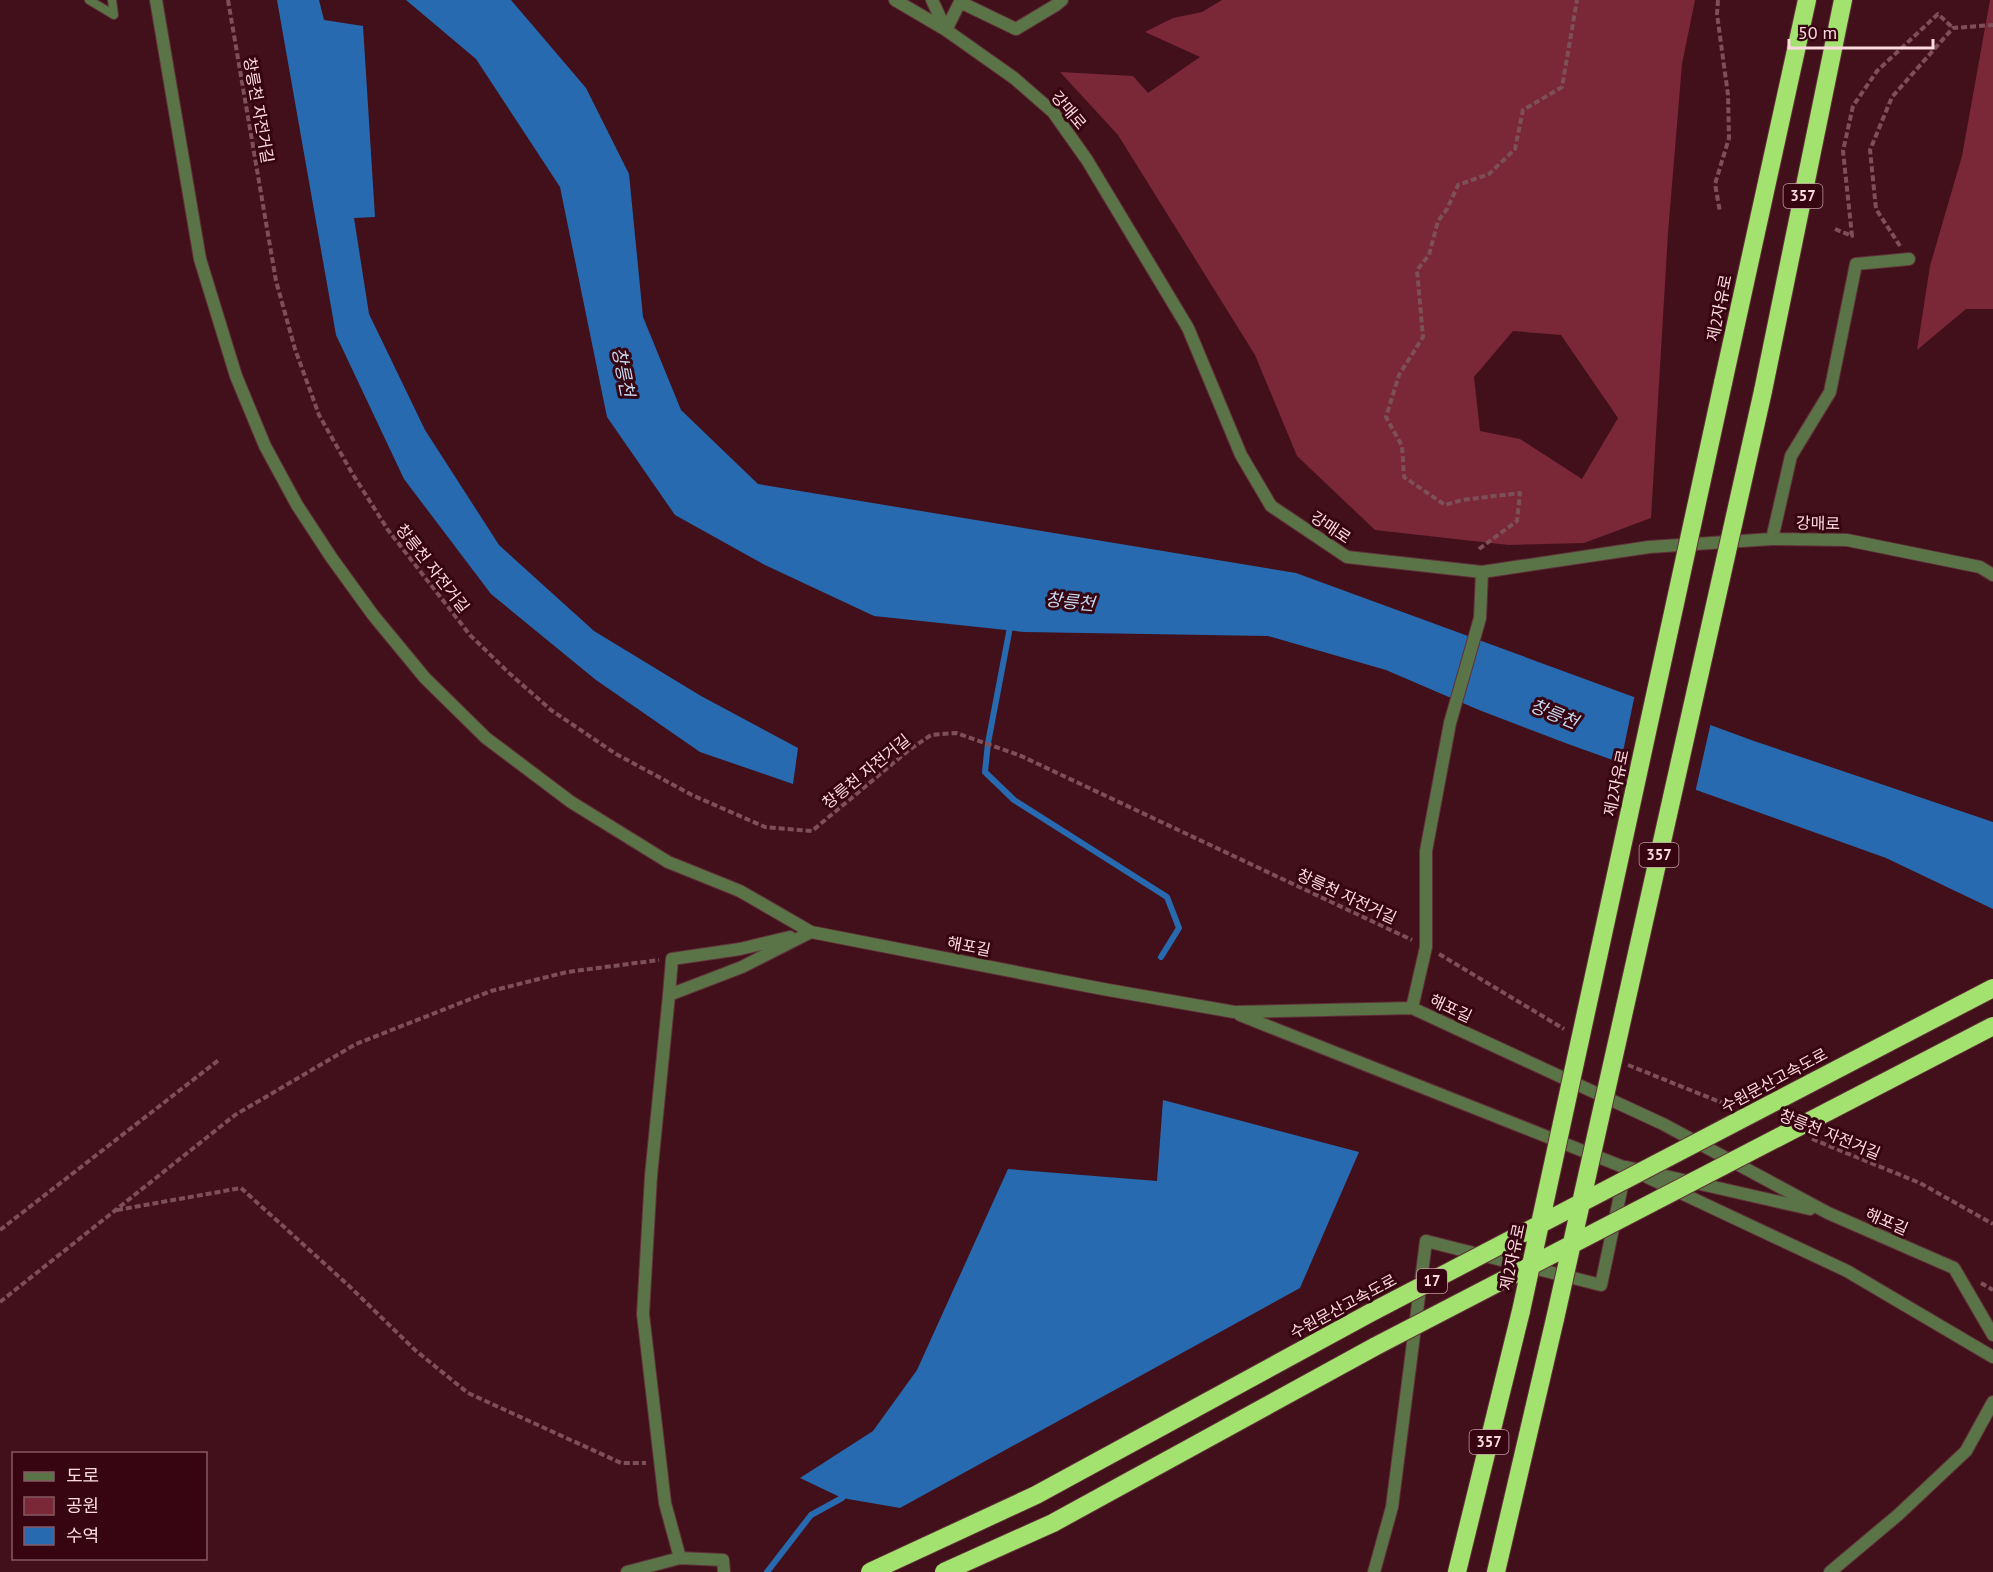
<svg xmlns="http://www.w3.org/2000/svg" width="1993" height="1572" font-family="'PT Sans','Noto Sans KR',sans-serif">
<rect width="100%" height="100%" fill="#42101a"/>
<path fill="#7a2737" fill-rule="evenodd" d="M1222 0H1695L1682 64 1668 233 1651 518 1584 543 1509 545 1375 530 1297 456 1255 355 1118 135 1060 72 1133 76 1148 93 1200 57 1145 32 1173 18 1202 12ZM1513 331 1561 335 1618 418 1582 479 1520 439 1480 431 1474 377Z
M1990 0H1993V309H1966L1917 350 1930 266 1962 156Z"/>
<path fill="#276ab0" d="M277 0H319L324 20 363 26 375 217 354 218 369 314 425 430 499 545 594 631 701 696 798 748 793 784 700 752 596 680 491 594 404 479 336 335Z
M406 0H511L586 88 629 174 643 317 681 410 758 484 1296 573 1754 741 1993 822V909L1886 858 1568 744 1479 710 1386 670 1268 636 1024 632 874 616 765 565 675 515 607 417 560 187 476 59Z
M1163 1100 1359 1152 1300 1288 900 1508 842 1498 800 1478 873 1431 917 1370 1008 1169 1157 1181Z"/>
<path fill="#42101a" d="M1635 694 1711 722 1695 793 1620 766Z"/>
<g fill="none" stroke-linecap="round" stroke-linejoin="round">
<path stroke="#276ab0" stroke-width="6" d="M1011 622 988 743 985 772 1014 800 1167 897 1179 928 1161 957
M767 1572 811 1515 842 1498"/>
<g stroke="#603039" stroke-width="10">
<path id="lane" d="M89 0 114 15 112 0"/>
</g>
<g stroke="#603039" stroke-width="14">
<path id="street" d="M156 0 200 259 236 376 265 446 297 505 331 557 373 615 425 678 486 738 571 802 668 862 740 891 811 932 1103 989 1234 1012 1412 1008 1663 1124 1828 1213 1954 1268 1993 1335
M895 0 946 30 1014 78 1053 112 1087 160 1188 328 1241 455 1271 506 1347 557 1482 572 1649 547 1772 539 1847 540 1980 567 1993 575
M932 0 946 30
M960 2 1016 29 1056 5 1062 0
M946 30 961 0
M1772 539 1791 456 1830 392 1856 264 1909 259
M669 995 672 959 740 949 790 937
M1412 1008 1426 947V851L1450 723 1480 618 1482 572
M1240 1015 1631 1170
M1647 1177 1847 1271 1993 1357
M627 1572 680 1558
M724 1572 723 1560 680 1558 665 1503 643 1314 651 1176 669 995 742 967 811 932
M1374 1572 1392 1507 1426 1241 1601 1285 1626 1167 1810 1209
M1830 1572 1898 1515 1966 1451 1993 1402"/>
</g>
<g stroke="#603039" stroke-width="20">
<path id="highway" d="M1723 383 1807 0
M1763 391 1843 0
M1457 1572 1521 1311
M1496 1572 1555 1319"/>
</g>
<path stroke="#7d5058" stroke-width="4" stroke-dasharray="6 3" stroke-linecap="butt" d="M228 0 276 281 295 349 319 415 352 473 388 530 470 635 509 673 551 710 616 754 692 795 765 827 812 831 909 750 931 735 956 733 1019 755 1412 940
M1718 0 1717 14 1728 95 1729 138 1715 184 1720 212
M1835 229 1852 236 1843 151 1853 106 1877 71 1938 14 1953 28
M1900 246 1876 209 1870 150 1892 97 1953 28 1993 25
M1479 549 1517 521 1520 493 1462 500 1445 505 1404 477 1402 446 1386 417 1399 375 1423 337 1417 270 1429 255 1438 221 1447 209 1458 185 1489 174 1515 149 1523 110 1562 87 1577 0
M1439 954 1564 1029
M1628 1065 1730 1106
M1812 1139 1920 1183 1993 1224
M117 1210 241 1188 347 1284 415 1350 468 1393 621 1463H646
M0 1230 220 1059
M1981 1283 1993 1290
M0 1302 235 1115 356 1044 491 991 567 972 659 960"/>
<use href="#lane" stroke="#5a7347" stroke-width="8"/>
<use href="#street" stroke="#5a7347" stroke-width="12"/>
<use href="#highway" stroke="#a3e26e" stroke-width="18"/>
<g stroke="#603039" stroke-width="20" stroke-linecap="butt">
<path id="highway-bridge" d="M1521 1311 1723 383
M1555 1319 1763 391
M870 1572 1036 1495 1370 1313 1993 988
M944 1572 1053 1523 1376 1346 1993 1026"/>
</g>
<use href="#highway-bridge" stroke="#a3e26e" stroke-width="18"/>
</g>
<g text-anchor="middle" stroke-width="6" stroke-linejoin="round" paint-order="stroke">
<g fill="#360511" stroke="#c19aa0" stroke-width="1.5">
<rect x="1783.5" y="184" width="39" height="24" rx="4.5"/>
<rect x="1639.5" y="843" width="39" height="24" rx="4.5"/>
<rect x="1417" y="1269" width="30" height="24" rx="4.5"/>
<rect x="1469.5" y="1430" width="39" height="24" rx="4.5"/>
</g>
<g font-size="15" font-weight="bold" fill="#fcdadd">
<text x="1803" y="201">357</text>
<text x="1659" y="860">357</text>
<text x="1432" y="1286">17</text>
<text x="1489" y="1447">357</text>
</g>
<g font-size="16" fill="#fcdadd" stroke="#360511">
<text transform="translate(259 110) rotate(80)" y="6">창릉천 자전거길</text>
<text transform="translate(1069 110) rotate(50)" y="6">강매로</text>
<text transform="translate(1719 308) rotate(-78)" y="6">제2자유로</text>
<text transform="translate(1818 523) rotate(1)" y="6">강매로</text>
<text transform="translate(1331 527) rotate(34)" y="6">강매로</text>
<text transform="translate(433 568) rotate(52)" y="6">창릉천 자전거길</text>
<text transform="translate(866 771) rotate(-39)" y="6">창릉천 자전거길</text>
<text transform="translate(1616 783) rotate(-78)" y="6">제2자유로</text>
<text transform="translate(1347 896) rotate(25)" y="6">창릉천 자전거길</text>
<text transform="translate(969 946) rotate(11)" y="6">해포길</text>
<text transform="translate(1451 1008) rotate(25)" y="6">해포길</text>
<text transform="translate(1774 1080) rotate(-28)" y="6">수원문산고속도로</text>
<text transform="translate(1830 1134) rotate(22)" y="6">창릉천 자전거길</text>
<text transform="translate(1887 1221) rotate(23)" y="6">해포길</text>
<text transform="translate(1512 1257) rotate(-78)" y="6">제2자유로</text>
<text transform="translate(1343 1306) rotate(-28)" y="6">수원문산고속도로</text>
</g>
<g font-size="18" font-style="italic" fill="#c5d9f0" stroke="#360511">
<text transform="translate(623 372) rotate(79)" y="6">창릉천</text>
<text transform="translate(1070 602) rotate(6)" y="6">창릉천</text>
<text transform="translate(1554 714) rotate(22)" y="6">창릉천</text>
</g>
</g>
<rect x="12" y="1452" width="195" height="108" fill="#360511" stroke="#855a63" stroke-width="1.5"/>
<rect x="24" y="1472" width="30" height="9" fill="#5a7347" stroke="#855a63" stroke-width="1.5"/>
<text x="66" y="1482" font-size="18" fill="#fcdadd">도로</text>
<rect x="24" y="1497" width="30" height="18" fill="#7a2737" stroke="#855a63" stroke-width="1.5"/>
<text x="66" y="1512" font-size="18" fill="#fcdadd">공원</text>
<rect x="24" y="1527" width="30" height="18" fill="#276ab0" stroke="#855a63" stroke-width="1.5"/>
<text x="66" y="1542" font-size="18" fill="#fcdadd">수역</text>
<path d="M1789 39v9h144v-9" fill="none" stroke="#fcdadd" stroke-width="3"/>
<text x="1798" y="39" font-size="18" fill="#fcdadd" stroke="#360511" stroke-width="4.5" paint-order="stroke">50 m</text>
</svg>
